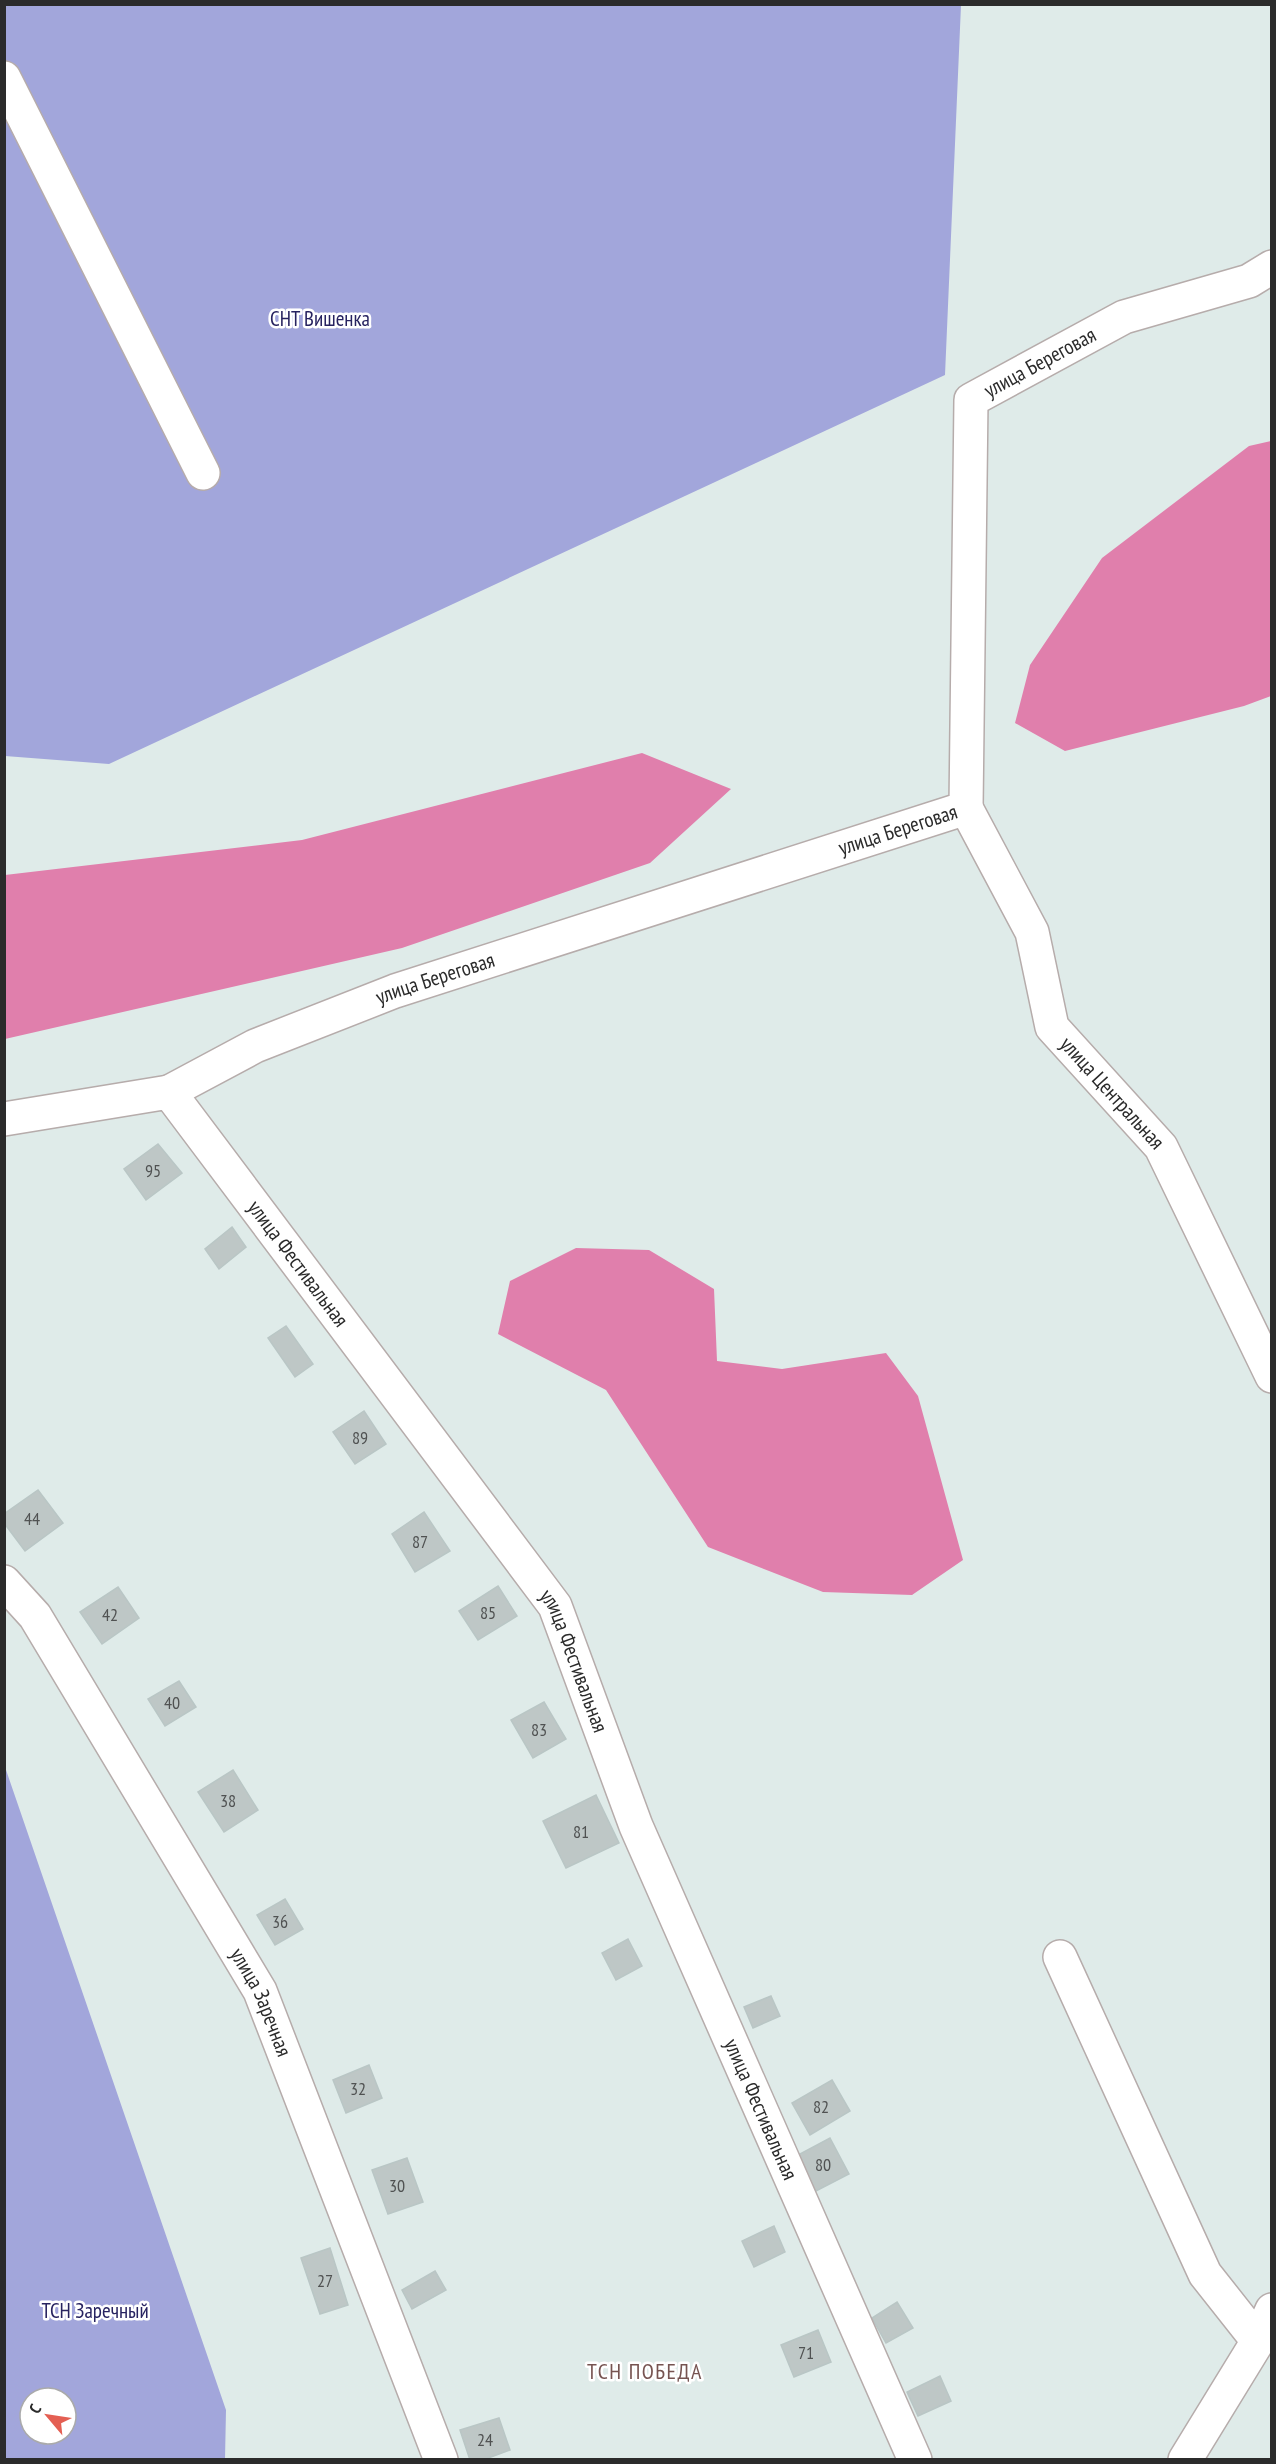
<svg xmlns="http://www.w3.org/2000/svg" width="1276" height="2464" font-family="'PT Sans Narrow',sans-serif">
<rect width="100%" height="100%" fill="#dfebe9"/>
<path fill="#a2a6db" fill-rule="evenodd" d="M4 5H961L945 375 109 764 5 756Z
M5 1767 226 2410 225 2459H5ZM30 2398H66V2434H30Z"/>
<path fill="#e07fac" d="M1271 441V696L1244 706 1065 751 1015 723 1030 665 1102 558 1249 446Z
M642 753 731 789 650 863 402 948 5 1039V875L302 840Z
M576 1248 649 1250 714 1289 717 1361 782 1369 886 1353 918 1396 963 1560 912 1595 823 1592 708 1547 606 1390 498 1334 510 1281Z"/>
<path fill="#bec7c6" stroke="#b9c6c5" stroke-width="1.5" d="M158 1144 182 1173 146 1200 124 1169Z
M232 1227 246 1247 219 1269 205 1249Z
M286 1326 313 1364 295 1377 268 1338Z
M364 1411 386 1444 355 1464 333 1432Z
M38 1490 63 1523 25 1551 4 1523V1514Z
M424 1512 450 1551 415 1572 392 1534Z
M498 1586 517 1616 478 1640 459 1611Z
M118 1587 139 1618 102 1644 80 1612Z
M179 1681 196 1707 165 1726 148 1699Z
M544 1702 566 1739 533 1758 511 1720Z
M233 1770 258 1810 224 1832 198 1792Z
M596 1795 619 1843 566 1868 543 1821Z
M285 1899 303 1929 275 1945 257 1915Z
M628 1939 642 1966 616 1980 602 1953Z
M771 1996 780 2016 753 2028 744 2007Z
M369 2065 382 2098 346 2113 333 2080Z
M832 2080 850 2111 810 2135 792 2103Z
M830 2138 849 2174 816 2191 798 2155Z
M407 2158 423 2202 388 2214 372 2170Z
M774 2226 785 2252 754 2267 742 2241Z
M330 2248 348 2305 320 2314 301 2258Z
M435 2271 446 2290 412 2309 402 2290Z
M897 2302 913 2328 886 2343 872 2318Z
M818 2330 831 2362 794 2377 781 2345Z
M940 2376 951 2401 918 2416 907 2392Z
M499 2418 510 2450 483 2460H470L460 2430Z"/>
<g fill="none" stroke-linecap="round" stroke-linejoin="round">
<g stroke="#b6acab" stroke-width="36">
<g id="minor">
<path d="M4 78 203 473"/>
<path id="s1" d="M966 808 1032 932 1052 1027 1161 1147 1272 1376"/>
<path id="s2" d="M169 1092 255 1046 395 991 966 808 971 400 1124 317 1249 281 1272 267"/>
<path id="s3" d="M4 1119 169 1092 555 1606 636 1826 915 2460"/>
<path id="s4" d="M4 1582 35 1616 260 1991 441 2460"/>
<path d="M1060 1957 1205 2274 1258 2341"/>
<path d="M1185 2460 1258 2341 1272 2310"/>
</g>
</g>
<use href="#minor" stroke="#fff" stroke-width="33"/>
</g>
<g text-anchor="middle" stroke-width="5" stroke-linejoin="round" paint-order="stroke">
<g font-size="18" fill="#505252">
<text x="153" y="1177">95</text>
<text x="360" y="1444">89</text>
<text x="32" y="1525">44</text>
<text x="420" y="1548">87</text>
<text x="488" y="1619">85</text>
<text x="110" y="1621">42</text>
<text x="172" y="1709">40</text>
<text x="539" y="1736">83</text>
<text x="228" y="1807">38</text>
<text x="581" y="1838">81</text>
<text x="280" y="1928">36</text>
<text x="358" y="2095">32</text>
<text x="821" y="2113">82</text>
<text x="823" y="2171">80</text>
<text x="397" y="2192">30</text>
<text x="325" y="2287">27</text>
<text x="806" y="2359">71</text>
<text x="485" y="2446">24</text>
</g>
<g font-size="21" fill="#272360" stroke="#fff">
<text x="320" y="326">СНТ Вишенка</text>
<text x="95" y="2318">ТСН Заречный</text>
</g>
<g font-size="21" fill="#2b2b2b" stroke="#fff">
<text dy="7" stroke="none"><textPath href="#s2" startOffset="1334">улица Береговая</textPath></text>
<text dy="7" stroke="none"><textPath href="#s2" startOffset="776">улица Береговая</textPath></text>
<text dy="7" stroke="none"><textPath href="#s2" startOffset="290">улица Береговая</textPath></text>
<text dy="7" stroke="none"><textPath href="#s1" startOffset="327">улица Центральная</textPath></text>
<text dy="7" stroke="none"><textPath href="#s3" startOffset="382">улица Фестивальная</textPath></text>
<text dy="7" stroke="none"><textPath href="#s3" startOffset="868">улица Фестивальная</textPath></text>
<text dy="7" stroke="none"><textPath href="#s4" startOffset="494">улица Заречная</textPath></text>
<text dy="7" stroke="none"><textPath href="#s3" startOffset="1354">улица Фестивальная</textPath></text>
</g>
<g font-size="22" letter-spacing="1.5" fill="#765451" stroke="#fff">
<text x="645" y="2379">ТСН ПОБЕДА</text>
</g>
</g>
<rect width="1276" height="2464" fill="none" stroke="#2b2b2b" stroke-width="12"/>
<g transform="translate(48 2416) rotate(299)"><circle r="28" fill="#ffffff" stroke="#aaaaaa" stroke-width="1.5"/>
<path d="M0-4.5L10 22L0 15L-10 22Z" fill="#e45f53"/>
<text y="-9" font-size="16" font-weight="bold" text-anchor="middle" fill="#2b2b2b">С</text>
</g>
</svg>
